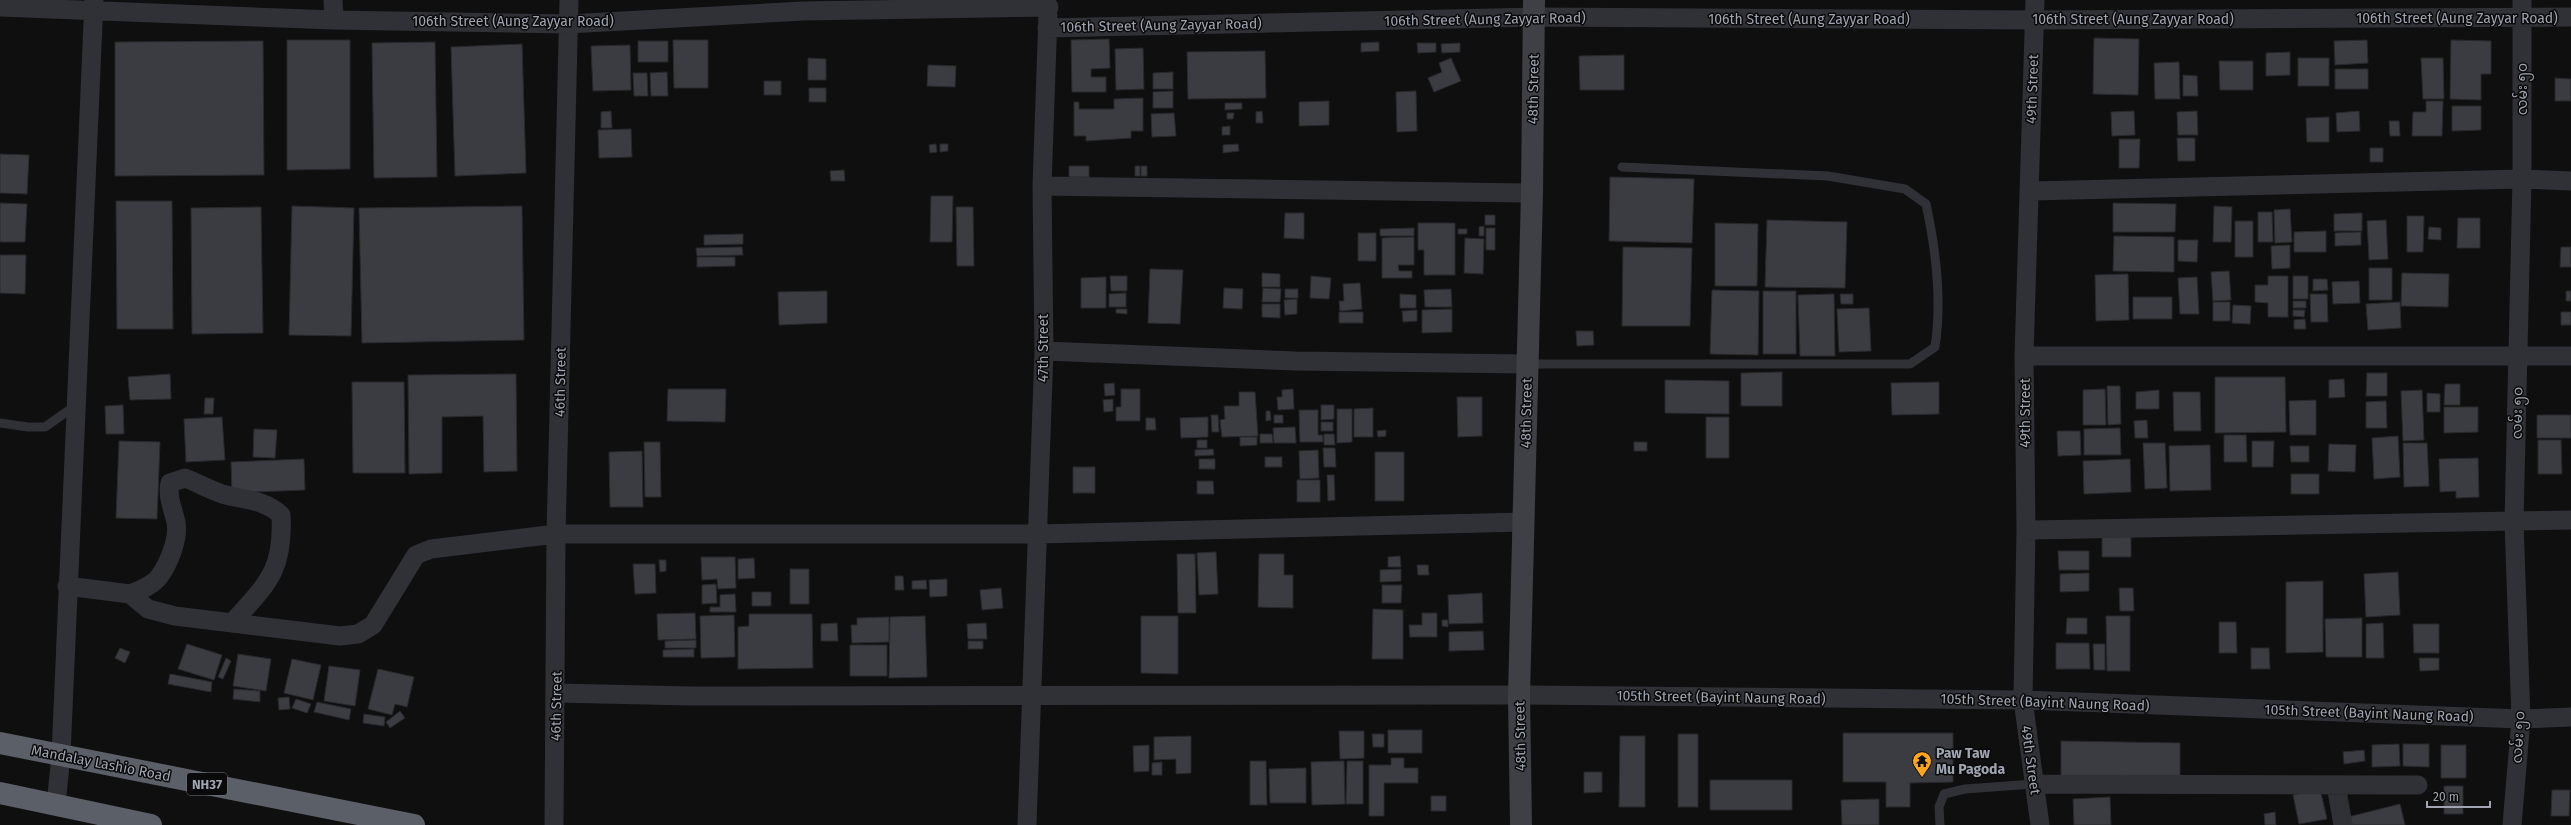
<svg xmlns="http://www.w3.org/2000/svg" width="2571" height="825" font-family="'Fira Sans','Noto Sans Myanmar',sans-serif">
<rect width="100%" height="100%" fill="#0f0f10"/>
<path fill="#3b3c41" stroke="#29292d" d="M2094 38 2139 39 2138 95 2093 94Z
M1109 39 1110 68 1091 69V77H1106V92H1072L1071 40Z
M287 40H350V169L287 170Z
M673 40H708V88H674Z
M2367 40 2368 63 2335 65 2334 41Z
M2451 40 2491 41V74H2481V100L2450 99Z
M263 41 264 175 115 176V42Z
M638 41H668V62H638Z
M435 42 437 177 374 178 372 43Z
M1379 42V51L1361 52V43Z
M1417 43H1436V52L1418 53Z
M1460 43V52L1442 53 1441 44Z
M522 44 526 173 455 176 451 47Z
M630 45 631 90 593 91 591 46Z
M1143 48 1144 89 1116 90 1115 49Z
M1265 51 1266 98 1188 99 1187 52Z
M2290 52V75L2266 76V53Z
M1624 55V90H1580L1579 56Z
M808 58 826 59V80H808Z
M1451 58 1461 81 1434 92 1428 78 1442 72 1439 63Z
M2298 58H2329V86H2298Z
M2421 58H2443L2444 99H2423Z
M2219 61H2253V90H2220Z
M2179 62 2180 99H2155L2154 63Z
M928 65 956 66 955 87 927 86Z
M2335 69H2368V89H2335Z
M667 72 668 96H651L650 73Z
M1173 72V89H1153V73Z
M633 73H647L648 96H634Z
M2183 75 2197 76 2198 96H2183Z
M2555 78 2571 79V101H2555Z
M764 81H781V95H764Z
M809 88H826V102H809Z
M1173 91V108H1153V92Z
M1416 91 1417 131 1397 132 1396 92Z
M1143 98V131H1131V138L1086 141V136H1074V102H1079V109H1114V99Z
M1329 101V125L1299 126V102Z
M2426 101H2443L2442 136H2412L2413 112H2426Z
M1225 103H1242V109L1225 110Z
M2452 106H2481V130L2452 131Z
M611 111 612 128H601V112Z
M1262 111 1263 123H1256V112Z
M2134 111 2135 135 2112 136 2111 112Z
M2197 111 2198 135H2178L2177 112Z
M2359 111 2360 131 2337 132 2336 113Z
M1174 113 1176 136 1152 137 1151 114Z
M1227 113H1234L1233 119H1227Z
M2329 117V142H2307L2306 118Z
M2389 121H2399L2400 136H2390Z
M1230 126V135H1222V127Z
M631 129 632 157 599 158 598 130Z
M2177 138H2195V161H2178Z
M2119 139H2140L2139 168H2119Z
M936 144 937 152 930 153 929 145Z
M940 144H948V151L940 152Z
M1238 144 1239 151 1223 153V145Z
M2370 148H2383V162H2370Z
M0 154 29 155 27 194 0 193Z
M1069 166H1089V177H1069Z
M1135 166H1140V176H1135Z
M1141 166H1147V176H1141Z
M844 170 845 181H831L830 171Z
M1610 177 1694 179 1692 243 1609 241Z
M931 196H953L952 242H930Z
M116 201H172L173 329H117Z
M0 203 27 204 25 242H0Z
M2113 203 2176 204 2175 232H2113Z
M292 206 354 208 351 336 289 335Z
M522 206 524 340 362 343 359 208Z
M2214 206 2232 207 2231 242H2213Z
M261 207 263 333 192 334 191 208Z
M956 207H973L974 266H957Z
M2290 209 2292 242 2275 243 2274 210Z
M2258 212H2272L2273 242H2258Z
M1285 213H1304V239L1284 238Z
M2362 213V231H2334V214Z
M1485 215H1495V225H1485Z
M2407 216H2424L2423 252H2407Z
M2458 218H2480V248H2457Z
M1767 220 1847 222 1845 288 1765 287Z
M2386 220 2388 259 2369 260 2367 221Z
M2235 221H2253V257H2235Z
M1418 223H1455V275H1424V250H1418Z
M1715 223 1758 224 1757 286H1715Z
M1484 226V236H1479V227Z
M2429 227 2441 228V240L2428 239Z
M1414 228V236H1380V229Z
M1486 228H1495V250H1486Z
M1458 229H1467V234H1458Z
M2326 231V252H2294V232Z
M2361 232V245L2335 246V233Z
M1358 233H1376V261H1358Z
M743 234V244L704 245V235Z
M2114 236 2174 237V272L2113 271Z
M1414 237V265H1398L1399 271H1412V278H1382V238Z
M1465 238 1484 239 1483 274 1464 273Z
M2178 240H2198L2197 262 2178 261Z
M2290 245V268L2272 269 2271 246Z
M742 247 743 255 697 256 696 248Z
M1623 247 1692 248 1690 326H1622Z
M2561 247H2571V267H2560Z
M0 255H26L25 294 0 293Z
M697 257H735V266L697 267Z
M2369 268H2392V300H2369Z
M1150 269 1183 270 1180 324 1148 323Z
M2229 271 2231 300 2213 301 2211 272Z
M1262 273 1280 274V287H1262Z
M2402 273 2449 274 2448 307 2401 306Z
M2128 274 2129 320 2096 321 2095 275Z
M1110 276H1127V291H1111Z
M1311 276 1331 278 1329 299 1310 298Z
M2268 276H2288V317H2268V303L2255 302V285H2268Z
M2293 276H2308V299H2293Z
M1106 277V308H1081V278Z
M2197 277 2199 314H2180L2178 278Z
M2313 279H2327L2328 290 2313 291Z
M2359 281 2360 303 2333 304 2332 282Z
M1360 283 1362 309 1340 311 1339 301H1344L1343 284Z
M1224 288 1243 289 1242 309 1223 308Z
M1263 288 1281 289 1280 302H1262Z
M1285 289H1298V298H1285Z
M1451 289 1452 307H1425L1424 290Z
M1712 290 1759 291 1758 355 1710 354Z
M827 291V323L779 325 778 292Z
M1763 291H1796V354H1763Z
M2566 291H2571V301H2566Z
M1126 293V307H1109V294Z
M1400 294 1416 295V308H1400Z
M1834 294 1835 356H1800L1798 295Z
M1840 294H1853V304H1841Z
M2310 294H2327L2328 322H2311Z
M2133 297H2172V319H2133Z
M1297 299V314L1285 315 1284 300Z
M2293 301H2306V308H2293Z
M2213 302H2230V321H2213Z
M2400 302 2401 328 2368 330 2366 304Z
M1262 304H1280V318L1262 317Z
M2233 305 2251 306 2250 324 2232 323Z
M1869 308 1871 351 1839 352 1837 309Z
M1116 309H1127V314L1116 313Z
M1452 309V332L1422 333V310Z
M1417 310V321L1403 322 1402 311Z
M2293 310H2305L2304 317 2293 316Z
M1339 312H1363V323H1339Z
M2561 312H2571V325H2561Z
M2305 319 2306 329H2294V320Z
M1576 331H1593L1594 345 1577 346Z
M1782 372V406H1741V373Z
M2367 373H2387V396H2366Z
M170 374 171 399 130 400 128 377Z
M516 374 517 471 484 472 483 416 442 417V473L409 474 408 375Z
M2215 377H2285L2286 432 2215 433Z
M2344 379 2345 397 2329 398V380Z
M1665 380 1729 381V414L1665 413Z
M352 382H404L405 473H353Z
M1939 382V414L1892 415 1891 383Z
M1114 383 1115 395 1105 396 1104 384Z
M2445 384H2460V405H2444Z
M2107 386H2120L2121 424 2108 425Z
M668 389H726L725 422 667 421Z
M1121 389H1140V421H1116V407H1121Z
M1293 389 1294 409 1278 410 1277 397H1282V390Z
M2105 389 2106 425H2083V390Z
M2159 390V409H2136V392Z
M2422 390 2424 440 2403 441 2401 391Z
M1239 392H1255L1258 436 1222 437 1220 420 1225 419 1224 406H1239Z
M2173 392H2200L2201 431H2174Z
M2427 393 2440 394V412H2427Z
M1457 397H1482V436L1458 437Z
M205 398H214L213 414H204Z
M1113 399V411L1104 412 1103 400Z
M2316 400V435H2290L2289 401Z
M2386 401 2387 428H2366V402Z
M123 405 124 434H106L105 406Z
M1321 405H1334V419L1321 420Z
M2444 407H2478V432L2444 433Z
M1373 408V437H1354V409Z
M1337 409H1352V442L1337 443Z
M1299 410H1318V435H1323V442H1300Z
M1266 411H1270L1271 420 1266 421Z
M1211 415H1218L1219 432H1212Z
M1274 415H1283V423H1274Z
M2537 415H2571V438H2537Z
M222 417 225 460 186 462 184 419Z
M1208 417V437L1181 438 1180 418Z
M1706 417H1729V458H1706Z
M1146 418H1155L1156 430H1146Z
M2147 420 2148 438H2135L2134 421Z
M1321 422H1333V431H1321Z
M1295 427 1296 443H1274L1273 428Z
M2120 428 2121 455H2084V429Z
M254 429 277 430 275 458 253 457Z
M1386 430V436L1378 437 1377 431Z
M2057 431H2080L2081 455 2058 456Z
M1260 434H1272L1273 443H1260Z
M1324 434H1334L1335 445H1324Z
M2224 435H2246L2247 462H2224Z
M2398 436 2400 477 2374 479 2372 438Z
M1240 437H1257V445L1240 446Z
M1197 440H1207V448H1197Z
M2538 440H2561L2562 474H2538Z
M119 441 160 442 157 519 116 518Z
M2252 441H2274L2273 467H2252Z
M644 442H660L661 497H645Z
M1634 442H1647V451H1634Z
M2143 443H2165L2167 488 2145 489Z
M2403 443H2427L2429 486 2404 487Z
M2329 444 2356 445 2355 472 2328 471Z
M2210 445 2211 490 2170 491 2169 446Z
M2290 446H2309V462H2291Z
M1323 448H1335L1336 467H1324Z
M1213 449 1214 455 1195 456V450Z
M1318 450 1319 478 1300 479 1299 451Z
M642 451 643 507H610L609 452Z
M1375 452H1404V501H1375Z
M1265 457H1282V467H1265Z
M2478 458 2479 497 2456 498V491L2440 492 2439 459Z
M304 459 305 490 232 493 231 462Z
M1199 459H1215V469H1199Z
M2130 459 2131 492 2084 494 2083 461Z
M1073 467H1095V493H1073Z
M2291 474H2319V494H2291Z
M1327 475H1334L1335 500 1328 501Z
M1297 480H1320V502H1297Z
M1197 481H1213L1214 494H1197Z
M2102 534H2131V557H2102Z
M2058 551H2089V570H2059Z
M1216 552 1218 594 1199 595 1197 553Z
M1177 554H1195L1196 613H1178Z
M1259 554H1284V575H1293V608L1258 607Z
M1400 556 1401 567H1388V557Z
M701 557H735L736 588 718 589 717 579 702 580Z
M754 558 755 578 738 579V559Z
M659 560H666V571L660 572Z
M633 564H655L656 593 635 594Z
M1417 565H1428L1429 575H1418Z
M790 569H809V604H790Z
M1401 569V581L1380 582V570Z
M2398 572 2400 615 2366 617 2364 574Z
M2089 573V591L2060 592V574Z
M895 576H903L904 590H895Z
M947 579V596L930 597 929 580Z
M926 580 927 589H912V581Z
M2323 581V652L2286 653V582Z
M716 584 717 603 702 604V585Z
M1382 585H1402L1401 603H1382Z
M1001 588 1003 608 982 610 980 590Z
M2119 588H2133L2134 611H2120Z
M752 592H771V606H752Z
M1482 593 1483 623 1449 624 1448 595Z
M735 594 736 612H710V607H720V595Z
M1373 609 1403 610V659H1372Z
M695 613 696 639 658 640 657 614Z
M1422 613H1437V637H1410L1409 625H1422Z
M749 614H812L813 668 738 669V627L749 626Z
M734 615 735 657 701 658 700 616Z
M925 616 927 677 889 678 890 617Z
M1141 616H1178V674L1141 673Z
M2106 616H2130V671H2107Z
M889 617V642L852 643 851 625H857V618Z
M2067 618H2087V634H2066Z
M2362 618V657H2326L2325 619Z
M1442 620H1448V627L1442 626Z
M2219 622H2236L2237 653H2219Z
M837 623 838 641H821V624Z
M986 623 987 639H968L967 624Z
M2383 623 2384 658H2366V624Z
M2413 624H2439V653H2414Z
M1483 631 1484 650 1449 651V632Z
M696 640V648H665V641Z
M968 641H983V649H968Z
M2056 643H2089L2090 669H2056Z
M187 644 222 655 214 680 178 669Z
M2093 644H2105V670H2094Z
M850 645H887V676H850Z
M120 648 130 652 125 663 115 658Z
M2251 648H2269L2270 669H2251Z
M694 649V657H663V650Z
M238 654 271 659 266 691 233 686Z
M226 658 231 661 223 679 218 677Z
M2419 658H2439V670L2420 671Z
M292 659 321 665 313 700 284 693Z
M329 666 360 670 355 706 324 701Z
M378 669 414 677 407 707 395 704 392 715 368 709Z
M170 674 212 682 211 692 168 684Z
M234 689 260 691V702L233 699Z
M289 697 290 709 279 710 278 698Z
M296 699 311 704 307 713 292 708Z
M317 702 351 709 349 720 314 712Z
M400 711 405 718 390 728 386 722Z
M364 714 385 717 384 726 363 723Z
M1388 730H1422V753H1388Z
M1339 731H1364V758L1340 759Z
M1843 733H1953V782L1910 783V807H1886V782H1843Z
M1372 734H1384V747H1373Z
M1678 734H1698V807H1678Z
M1191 736V773L1176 774V759L1154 760V737Z
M1620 736H1645V807H1619Z
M2061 741 2180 743V780L2061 778Z
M2399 744 2400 766 2372 767V745Z
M2403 744H2429V767L2403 766Z
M1149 745V771L1134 772 1133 746Z
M2441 745H2466V778H2441Z
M2364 750 2365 761 2344 764 2343 752Z
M1391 758H1404V768H1418V783H1384V816H1369V765H1391Z
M1250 761H1266L1267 805H1250Z
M1344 761 1345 804 1312 805 1311 762Z
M1347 761H1363V804H1346Z
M1162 762V775H1152V763Z
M1306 768V803H1270L1269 769Z
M1584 772H1602V792L1584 793Z
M1710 780H1792V810H1710Z
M2444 786H2463V814H2444Z
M2320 789 2327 819 2299 824 2293 795Z
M2552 790H2570L2569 816H2551Z
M1431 796H1446V811H1431Z
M2110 797 2111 825H2074L2073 799Z
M1879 799V825H1842L1841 800Z
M2400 804 2405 825H2350L2348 817Z
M2275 812 2276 825H2265L2264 814Z"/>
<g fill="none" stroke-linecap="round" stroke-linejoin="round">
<path stroke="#303136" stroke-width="9" d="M1528 364H1910L1935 347C1942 301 1936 250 1926 204L1905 189 1828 176 1622 167
M0 423 28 427H45L75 406
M1940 825 1939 807 1944 794 1965 789 2034 784"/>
<path stroke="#303136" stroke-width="19" d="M333 0 334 20
M2035 0 2024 356 2026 530 2023 700 2040 825
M0 7 334 20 568 24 803 11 1049 7
M1047 28 1534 17 2034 20 2571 17
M1042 186 1532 193
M2029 191 2522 179 2571 181
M1044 351 1295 361 1527 364
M2024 356H2571
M2026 530 2571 520
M67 586 130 594 148 609 175 616 340 636 358 634 373 625 416 555 431 549 556 534H1038L1524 522
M130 594C140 590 152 586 159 577 169 563 179 539 176 522 173 509 167 497 170 483L185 478C198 483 212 491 226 495 246 500 265 500 281 515 284 571 267 584 232 623
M556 693 691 696 1519 695 2023 700 2521 719 2571 717
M2034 784 2418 785
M2336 785 2343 825
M56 805 61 755 94 0
M554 825 556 534 569 0
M1027 825 1044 351 1042 186 1048 15
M2512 825 2521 719 2514 522 2522 179V0"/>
<path stroke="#3e4046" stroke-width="22" d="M1521 825 1519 695 1532 193 1534 0"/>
<path stroke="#5b5f67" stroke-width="22" d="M0 743 414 825
M0 793 151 825"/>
</g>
<defs>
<g id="temple-pin" transform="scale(1)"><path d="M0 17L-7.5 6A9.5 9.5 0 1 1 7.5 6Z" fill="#fca61b" stroke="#0a0a0b"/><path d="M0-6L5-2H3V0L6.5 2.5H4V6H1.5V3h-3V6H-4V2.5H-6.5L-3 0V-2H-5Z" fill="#111"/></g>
</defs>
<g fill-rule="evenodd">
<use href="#temple-pin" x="1922" y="761"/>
</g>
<g text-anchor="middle" stroke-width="3" stroke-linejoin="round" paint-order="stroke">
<rect fill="#0a0a0b" stroke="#727780" stroke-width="1" x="187" y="773" width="40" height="22" rx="3"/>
<g font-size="13" font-weight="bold" fill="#9fa6b2">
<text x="207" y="789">NH37</text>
</g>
<g font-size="14" fill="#9fa6b2" stroke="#0a0a0b">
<text x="2457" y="23">106th Street (Aung Zayyar Road)</text>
<text transform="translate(1485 19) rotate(-1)" y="5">106th Street (Aung Zayyar Road)</text>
<text x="1809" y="24">106th Street (Aung Zayyar Road)</text>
<text x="2133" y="24">106th Street (Aung Zayyar Road)</text>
<text x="513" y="26">106th Street (Aung Zayyar Road)</text>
<text transform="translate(1161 25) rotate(-1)" y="5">106th Street (Aung Zayyar Road)</text>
<text transform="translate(1533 89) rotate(-89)" y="5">48th Street</text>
<text transform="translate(2032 89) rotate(-88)" y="5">49th Street</text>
<text transform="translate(2522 89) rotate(-90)" y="5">လမ်း ၅၀</text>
<text transform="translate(1043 348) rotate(-90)" y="5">47th Street</text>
<text transform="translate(560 382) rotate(-89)" y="5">46th Street</text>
<text transform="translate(1526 413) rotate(-89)" y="5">48th Street</text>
<text transform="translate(2025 413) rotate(-90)" y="5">49th Street</text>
<text transform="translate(2517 413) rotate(-89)" y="5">လမ်း ၅၀</text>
<text transform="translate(1721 697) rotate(1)" y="5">105th Street (Bayint Naung Road)</text>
<text transform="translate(2045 702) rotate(2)" y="5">105th Street (Bayint Naung Road)</text>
<text transform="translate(556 706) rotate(-89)" y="5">46th Street</text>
<text transform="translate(2369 713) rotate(2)" y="5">105th Street (Bayint Naung Road)</text>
<text transform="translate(1520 736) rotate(-91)" y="5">48th Street</text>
<text transform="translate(2518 737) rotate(-87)" y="5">လမ်း ၅၀</text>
<text transform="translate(2031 760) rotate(82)" y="5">49th Street</text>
<text transform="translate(101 763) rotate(11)" y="5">Mandalay Lashio Road</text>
</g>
<g font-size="14" font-weight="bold" fill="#9fa6b2" stroke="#0a0a0b" text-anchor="start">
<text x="1936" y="758">Paw Taw<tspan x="1936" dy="16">Mu Pagoda</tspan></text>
</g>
</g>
<path d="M2427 801v6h63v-6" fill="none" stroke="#9fa6b2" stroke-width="2"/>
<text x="2433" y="801" font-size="12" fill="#9fa6b2" stroke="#0a0a0b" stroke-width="3" paint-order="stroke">20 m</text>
</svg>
